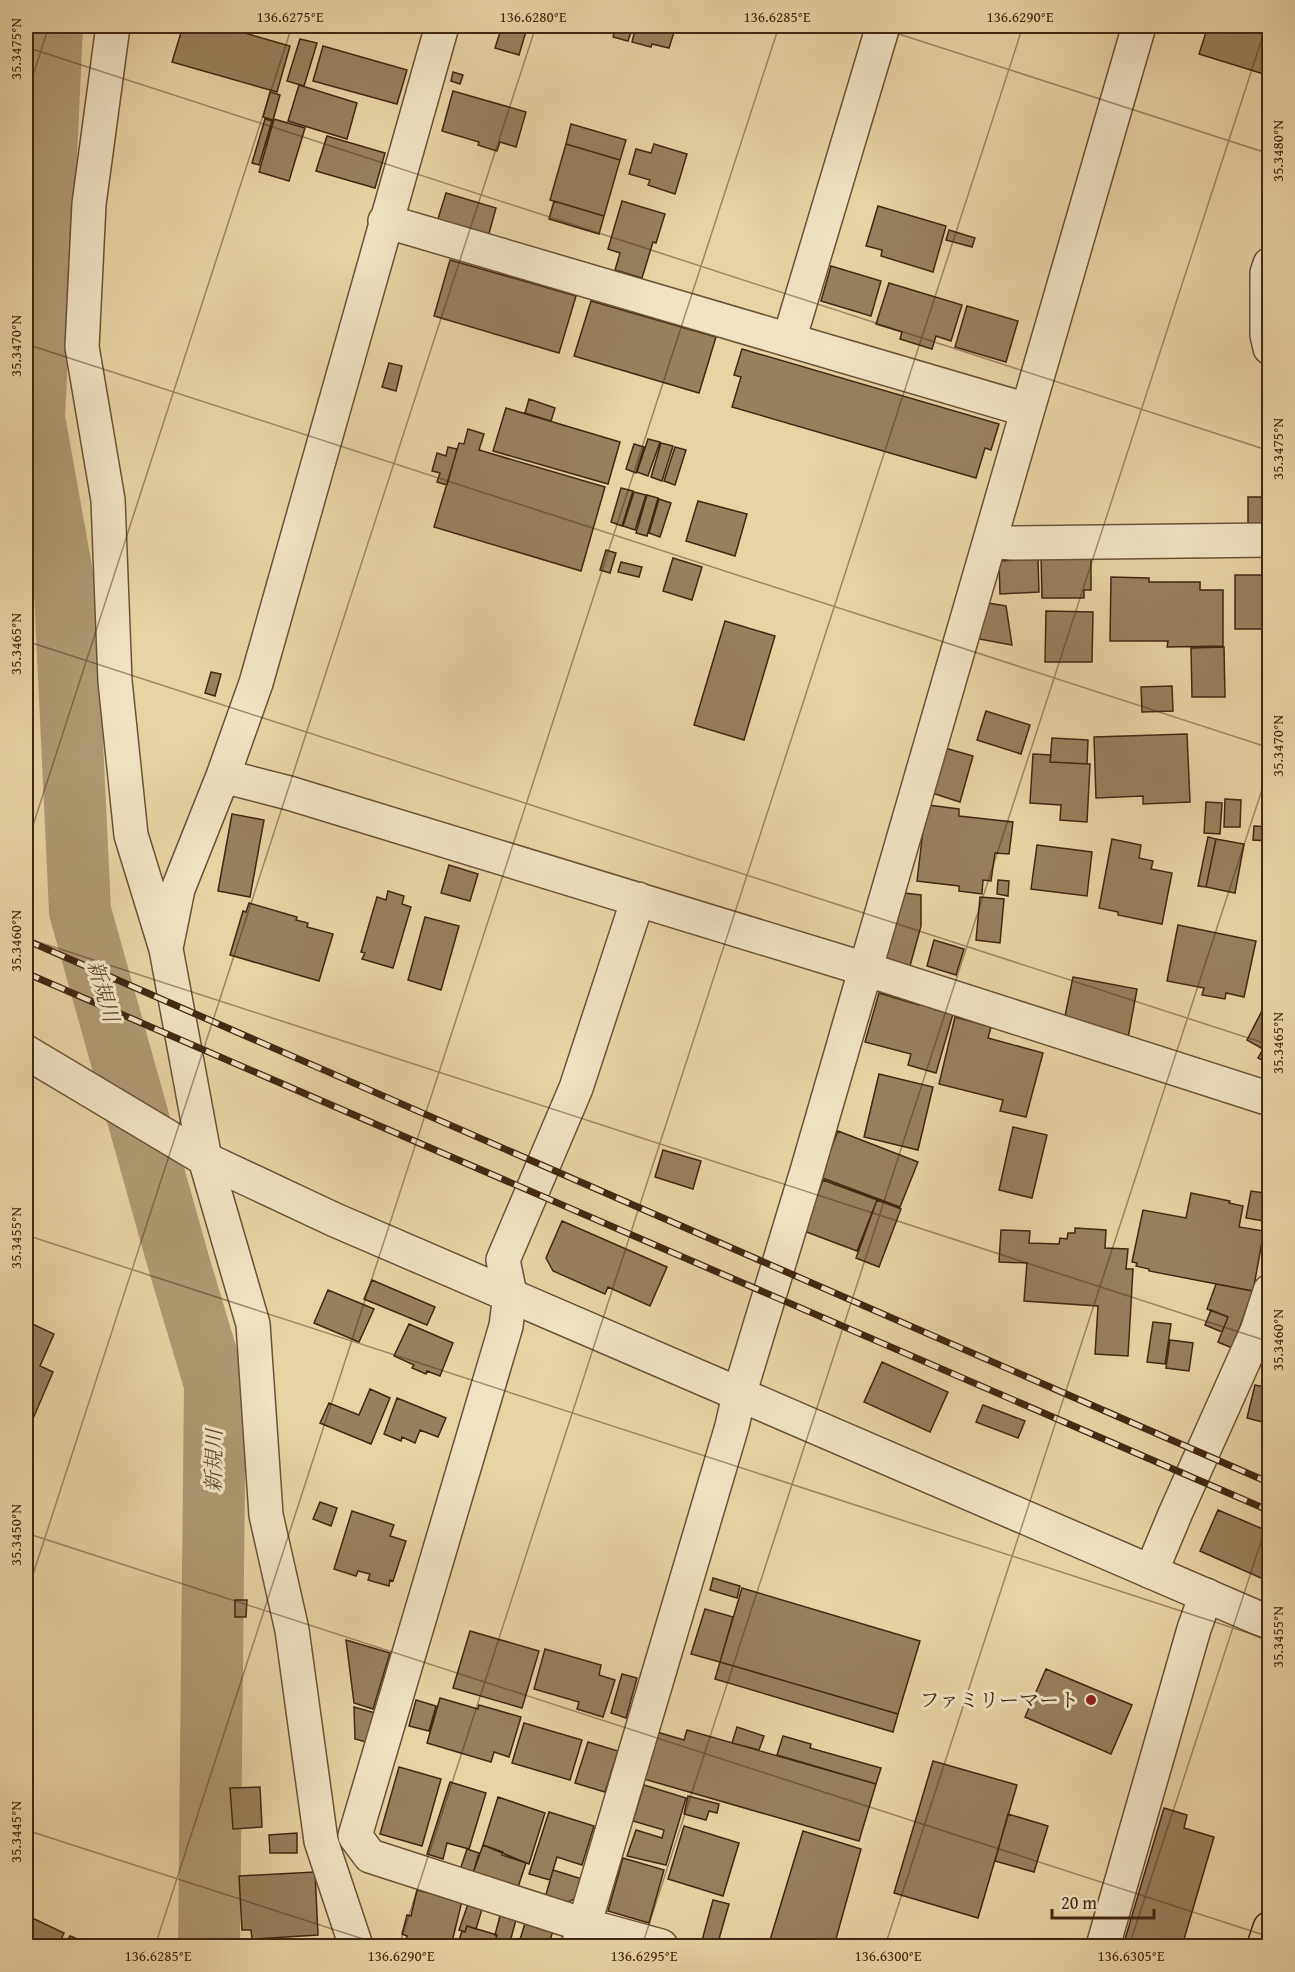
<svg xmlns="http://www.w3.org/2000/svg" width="1295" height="1972" font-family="'Gentium Book Plus','Noto Serif JP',serif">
<rect width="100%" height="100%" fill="#e7d4a3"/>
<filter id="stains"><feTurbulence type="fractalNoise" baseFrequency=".00333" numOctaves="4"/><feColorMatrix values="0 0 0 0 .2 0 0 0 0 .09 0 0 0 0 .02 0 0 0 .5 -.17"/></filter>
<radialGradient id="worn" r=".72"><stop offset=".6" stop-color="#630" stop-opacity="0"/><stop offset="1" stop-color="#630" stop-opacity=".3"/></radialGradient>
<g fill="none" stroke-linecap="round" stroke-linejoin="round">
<path stroke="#ae9a72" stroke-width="62" d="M52 26 34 418 65 591 80 911 179 1264 215 1384 209 1946"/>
</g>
<path fill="#97815d" stroke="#402812" stroke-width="1.5" d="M183 26H220L290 46 277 92 172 62Z
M502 26H518L527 28 519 55 495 48Z
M571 26H585L583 32 570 28Z
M591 26H633L628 41 613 37 614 33Z
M636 26H676L669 48 652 44 651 47 632 42Z
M1208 26H1270V76L1199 54Z
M300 39 317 43 304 86 287 81Z
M323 46 407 70 397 104 313 81Z
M453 72 463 75 460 84 451 81Z
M299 85 357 103 347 139 288 121Z
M453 91 526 112 516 147 500 142 497 151 478 145 479 142 442 131Z
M270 92 280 95 273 120 263 117Z
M265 119 272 121 259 165 252 163Z
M274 119 305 128 289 181 259 172Z
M571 124 626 140 620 160 566 144Z
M327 136 385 153 375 188 316 171Z
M566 144 620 160 604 216 550 200Z
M654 144 687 154 675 194 648 185 650 180 629 174 636 149 651 153Z
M446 193 496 208 488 237 437 222Z
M554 201 604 216 599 234 549 219Z
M622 201 665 214 656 243 653 242 642 278 615 270 620 253 608 249Z
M878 206 946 226 933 272 881 256 882 250 866 246Z
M949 230 975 238 972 247 946 240Z
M450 260 576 296 559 353 434 316Z
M831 266 881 281 871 316 821 301Z
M889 283 962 305 951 341 936 336 932 349 900 339 902 332 876 324Z
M591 301 716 337 699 393 574 356Z
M967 306 1018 321 1006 362 955 347Z
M742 349 999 424 991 450 985 448 976 478 732 407 741 377 734 375Z
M389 363 402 366 396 391 382 387Z
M529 399 555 408 551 421 525 413Z
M506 408 620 442 608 484 493 451Z
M468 429 484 434 479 450 605 487 581 571 434 527 459 443 464 444Z
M648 439 660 442 648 476 637 472Z
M661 443 673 446 662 481 651 477Z
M634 444 644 447 636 473 626 469Z
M448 447 457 449 447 485 437 482 440 473 432 471 437 453 446 456Z
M675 447 686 450 675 485 664 481Z
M1266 478H1270V525H1248V497H1266Z
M621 488 633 491 622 526 611 522Z
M634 492 646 495 635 530 623 526Z
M647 495 658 498 647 536 636 533Z
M659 499 671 503 660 537 649 533Z
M698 501 747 514 735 556 686 541Z
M606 550 616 553 610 573 600 570Z
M1041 555H1091V590H1084V598H1042Z
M673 558 702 567 692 600 663 591Z
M1038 559 1039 592 1000 594 999 561Z
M621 562 642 567 639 577 618 572Z
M1235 575H1270V629H1235Z
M1111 577 1149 578V582H1200V590H1223V646L1167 647 1168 641H1110Z
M988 603 1006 606 1012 645 979 639Z
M1046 611 1093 612 1092 662H1045Z
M725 621 775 636 744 740 694 725Z
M1224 647 1225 697H1192L1191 648Z
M211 672 221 674 215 696 205 693Z
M1172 686 1173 711 1142 712 1141 687Z
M986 711 1030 725 1021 754 977 740Z
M1187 734 1190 802 1143 804V796L1096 798 1094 737Z
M1052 738 1088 740 1087 764 1050 762Z
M945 748 973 756 960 802 932 793Z
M1033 754 1051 755 1050 762 1090 764 1087 822 1060 820 1061 805 1030 803Z
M1225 799 1241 800 1240 827H1224Z
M1206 802 1222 803 1220 834 1204 833Z
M928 805 959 809V816L1013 822 1009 854 995 853 991 881 983 880 982 894 959 891V886L917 881 924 822H926Z
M232 814 264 820 250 897 218 891Z
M1254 826 1270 827V841L1253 840Z
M1208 837 1216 839 1206 887 1198 886Z
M1112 839 1141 845 1139 858 1153 861 1151 869 1172 873 1162 924 1118 915V912L1099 908Z
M1216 839 1244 844 1235 893 1206 887Z
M1037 845 1092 852 1087 896 1031 889Z
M449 865 478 874 470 901 441 893Z
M998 880 1009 881 1008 896 997 894Z
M388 891 404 896 402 904 411 907 393 968 362 959 365 953 361 952 377 897 386 900Z
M904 893 921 895V926L910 966 885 959Z
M980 897 1004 899 1000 943 976 940Z
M249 903 297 917 296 920 308 923 307 927 333 934 319 981 230 955 243 911 246 912Z
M425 917 459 926 441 990 408 980Z
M1178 925 1256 941 1244 997 1226 993 1225 999 1202 995 1204 988 1167 981Z
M934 940 964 949 956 975 927 966Z
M1073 977 1137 989 1128 1038 1064 1021Z
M879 993 919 1005 921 999 936 1004 935 1010 953 1014 936 1073 908 1065 911 1054 865 1042Z
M1266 1003 1270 1005V1064L1258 1058 1263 1049 1247 1040Z
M955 1017 991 1027 988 1038 1043 1053 1026 1117 1000 1111 1003 1100 939 1084Z
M879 1074 933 1087 918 1150 864 1137Z
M1013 1127 1047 1135 1032 1198 999 1190Z
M838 1131 918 1162 900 1207 820 1177Z
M663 1150 701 1161 693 1189 655 1177Z
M823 1180 877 1200 857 1251 804 1231Z
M1266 1184 1270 1185V1222L1246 1218 1251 1191 1264 1193Z
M1191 1193 1230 1201 1229 1203 1243 1206 1239 1227 1264 1231 1253 1291 1149 1271V1269L1136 1266 1137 1263 1132 1262 1143 1210 1186 1218Z
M877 1200 901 1209 879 1267 856 1258Z
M562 1221 667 1267 650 1306 608 1287 605 1294 553 1271 546 1258Z
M1075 1228 1106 1230 1105 1248 1128 1249 1126 1269H1133L1128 1356 1095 1354 1098 1306 1024 1301 1027 1263 999 1262 1001 1230 1030 1231 1029 1243 1059 1244 1060 1238 1067 1239 1068 1233H1075Z
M372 1280 435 1307 427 1325 364 1299Z
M1216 1284 1253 1291 1232 1348 1218 1342 1228 1317 1207 1309Z
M328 1290 374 1309 359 1342 314 1323Z
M1211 1310 1228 1317 1222 1332 1205 1325Z
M26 1321 54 1334 40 1366 53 1372 26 1435Z
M1153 1322 1171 1324 1165 1364 1147 1362Z
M409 1324 453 1343 440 1376 427 1371 426 1374 412 1368 414 1365 394 1356Z
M1170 1340 1193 1343 1189 1371 1166 1368Z
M882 1362 948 1392 930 1432 864 1402Z
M1255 1385 1270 1388V1424L1247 1418Z
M370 1389 390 1398 371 1444 320 1423 329 1403 359 1415Z
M397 1398 446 1418 438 1437 420 1430 415 1443 402 1437 401 1441 384 1434Z
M983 1405 1025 1421 1018 1438 976 1422Z
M320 1502 337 1508 331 1526 313 1519Z
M1218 1510 1270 1532V1575L1263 1579 1200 1551Z
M352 1511 394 1525 390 1536 406 1541 393 1581 390 1580 389 1586 368 1580 370 1574 358 1571 356 1576 334 1569Z
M713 1578 740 1586 737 1598 710 1590Z
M742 1588 920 1641 898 1714 720 1662Z
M235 1600H247L246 1617H235Z
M705 1609 733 1617 720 1662 691 1654Z
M470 1631 539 1651 522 1708 453 1688Z
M346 1640 390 1653 373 1709 354 1703Z
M545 1649 601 1665 599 1675 615 1680 603 1717 577 1709 579 1702 534 1689Z
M720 1662 898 1714 893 1732 715 1679Z
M1046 1669 1132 1705 1111 1754 1025 1717Z
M622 1674 637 1678 626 1718 611 1713Z
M440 1698 478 1709 479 1705 521 1717 509 1757 494 1752 491 1762 427 1743Z
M416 1700 436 1706 429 1731 409 1726Z
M354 1707 379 1714 370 1743 355 1739Z
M524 1723 582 1740 570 1780 512 1763Z
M737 1727 764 1736 759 1750 732 1743Z
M687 1730 876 1784 859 1841 644 1779 657 1732 684 1740Z
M783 1736 811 1744 810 1748 881 1768 876 1784 777 1755Z
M588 1742 618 1751 605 1792 575 1783Z
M933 1761 1017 1785 978 1918 894 1893Z
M399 1767 441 1779 422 1846 380 1834Z
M450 1782 486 1793 469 1849 447 1843 443 1859 427 1854Z
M644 1785 686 1798 666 1865 627 1856 636 1830 662 1838 664 1830 633 1821Z
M260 1787 262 1827 233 1829 230 1788Z
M688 1796 719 1804 717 1813 709 1811 706 1820 684 1814Z
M498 1797 545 1813 529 1864 483 1845Z
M1164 1808 1187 1815 1184 1828 1214 1837 1182 1946H1123Z
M549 1812 594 1826 582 1865 557 1857 550 1880 529 1874Z
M1008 1814 1048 1826 1034 1872 995 1861Z
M684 1826 739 1843 723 1896 668 1879Z
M803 1831 861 1849 834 1946H792L770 1940Z
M297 1833V1853H270L269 1835Z
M483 1845 503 1852 502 1855 526 1863 517 1890 472 1876Z
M467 1849 479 1853 472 1877 459 1873Z
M623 1858 664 1870 649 1923 608 1911Z
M553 1870 582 1879 576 1898 564 1904 545 1898Z
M315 1872 318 1935 252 1939 251 1930H242L239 1876Z
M417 1890 462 1901 451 1946 405 1945 407 1936 402 1934 407 1915 411 1916Z
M713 1900 729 1904 717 1946 701 1944Z
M469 1901 483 1906 476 1929 467 1926 465 1932 459 1930Z
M501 1912 517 1916 510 1942 496 1938 497 1935H495Z
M26 1915 64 1933 58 1946H26Z
M526 1920 554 1928 548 1946H518Z
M467 1926 497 1935 495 1942 508 1946H457L462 1931 465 1932Z
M70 1936 80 1940 78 1945 82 1946H64Z
M770 1940 792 1946H768Z
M340 1943 341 1946H316Z"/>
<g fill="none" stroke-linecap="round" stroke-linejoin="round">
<g stroke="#6a5336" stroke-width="36">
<path id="minor" d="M113 26 89 204 82 347 108 500 115 681 131 835 166 949 205 1159 253 1324 266 1515 292 1630 321 1841 356 1946
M883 26 789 340 1027 410
M385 221 789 340
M1270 264 1267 273V335L1270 348
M990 541 1012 543 1270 540
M223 776 289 793 865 969 1270 1099
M638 899 576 1088 503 1260 510 1294 506 1326 355 1836 370 1856 584 1925 661 1946
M166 948 178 889 223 776 256 683 442 26
M1151 1572 1176 1512 1257 1331 1270 1291
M578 1946 732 1426 739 1395 807 1171 1139 26
M1103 1946 1194 1629 1206 1595"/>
</g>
<g stroke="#6a5336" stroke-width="36">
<path id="tertiary" d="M26 1052 205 1159 335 1220 1270 1623"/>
</g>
<g stroke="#402812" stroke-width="36">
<path id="primary" d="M1264 1946 1270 1928"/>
</g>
<use href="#minor" stroke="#efe3c3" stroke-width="33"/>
<use href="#tertiary" stroke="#efe3c3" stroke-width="33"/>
<use href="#primary" stroke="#e7d4a3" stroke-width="33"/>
<g stroke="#402812" stroke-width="7">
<path id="rail" d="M26 940 1270 1483
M26 973 1270 1511"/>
</g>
<use href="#rail" stroke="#efe3c3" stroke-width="4.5" stroke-dasharray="14" stroke-linecap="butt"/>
</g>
<path fill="none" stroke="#402812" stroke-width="1.5" stroke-opacity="0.45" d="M874 26 1270 154M26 47 1270 451M26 97 49 26M26 344 1270 748M26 641 1270 1045M26 847 292 26M26 938 1270 1342M26 1235 1270 1640M26 1533 1270 1937M26 1596 536 26M26 1830 385 1946M155 1946 779 26M399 1946 1023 26M642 1946 1266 26M885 1946 1270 765M1129 1946 1270 1514"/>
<circle fill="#8f2418" stroke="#efe3c3" stroke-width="2" cx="1091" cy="1700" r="6"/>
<g text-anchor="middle" stroke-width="6" stroke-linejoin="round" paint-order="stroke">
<g font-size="20" fill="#402812" stroke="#efe3c3" text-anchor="end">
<text x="1079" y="1707">ファミリーマート</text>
</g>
<g font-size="21" font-style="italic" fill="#614a2f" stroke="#efe3c3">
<text transform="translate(103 991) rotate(74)" y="7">新規川</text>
<text transform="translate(214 1461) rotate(-89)" y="7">新規川</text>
</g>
</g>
<rect width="1295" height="1972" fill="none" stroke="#e7d4a3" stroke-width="66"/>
<path d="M1052 1909v9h102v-9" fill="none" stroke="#402812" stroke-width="3"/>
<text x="1061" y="1909" font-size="18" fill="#402812" stroke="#efe3c3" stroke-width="4.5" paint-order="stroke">20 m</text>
<rect x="33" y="33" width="1229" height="1906" fill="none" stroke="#402812" stroke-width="2"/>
<g font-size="15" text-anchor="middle" fill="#402812">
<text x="290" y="22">136.6275°E</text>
<text x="533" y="22">136.6280°E</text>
<text x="777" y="22">136.6285°E</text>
<text x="1020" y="22">136.6290°E</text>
<text transform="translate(16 49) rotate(-90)" y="5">35.3475°N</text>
<text transform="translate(1278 151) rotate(-90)" y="5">35.3480°N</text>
<text transform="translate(16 346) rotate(-90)" y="5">35.3470°N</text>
<text transform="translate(1278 449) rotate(-90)" y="5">35.3475°N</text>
<text transform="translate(16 644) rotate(-90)" y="5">35.3465°N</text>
<text transform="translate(1278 746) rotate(-90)" y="5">35.3470°N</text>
<text transform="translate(16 941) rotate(-90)" y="5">35.3460°N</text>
<text transform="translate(1278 1043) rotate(-90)" y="5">35.3465°N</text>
<text transform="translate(16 1238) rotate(-90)" y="5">35.3455°N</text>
<text transform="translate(1278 1340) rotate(-90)" y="5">35.3460°N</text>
<text transform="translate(16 1535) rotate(-90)" y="5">35.3450°N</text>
<text transform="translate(1278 1637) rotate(-90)" y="5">35.3455°N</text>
<text transform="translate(16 1832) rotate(-90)" y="5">35.3445°N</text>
<text x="158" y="1961">136.6285°E</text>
<text x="401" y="1961">136.6290°E</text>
<text x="644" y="1961">136.6295°E</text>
<text x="888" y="1961">136.6300°E</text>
<text x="1131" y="1961">136.6305°E</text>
</g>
<rect width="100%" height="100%" filter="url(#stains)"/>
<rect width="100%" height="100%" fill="url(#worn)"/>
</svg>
